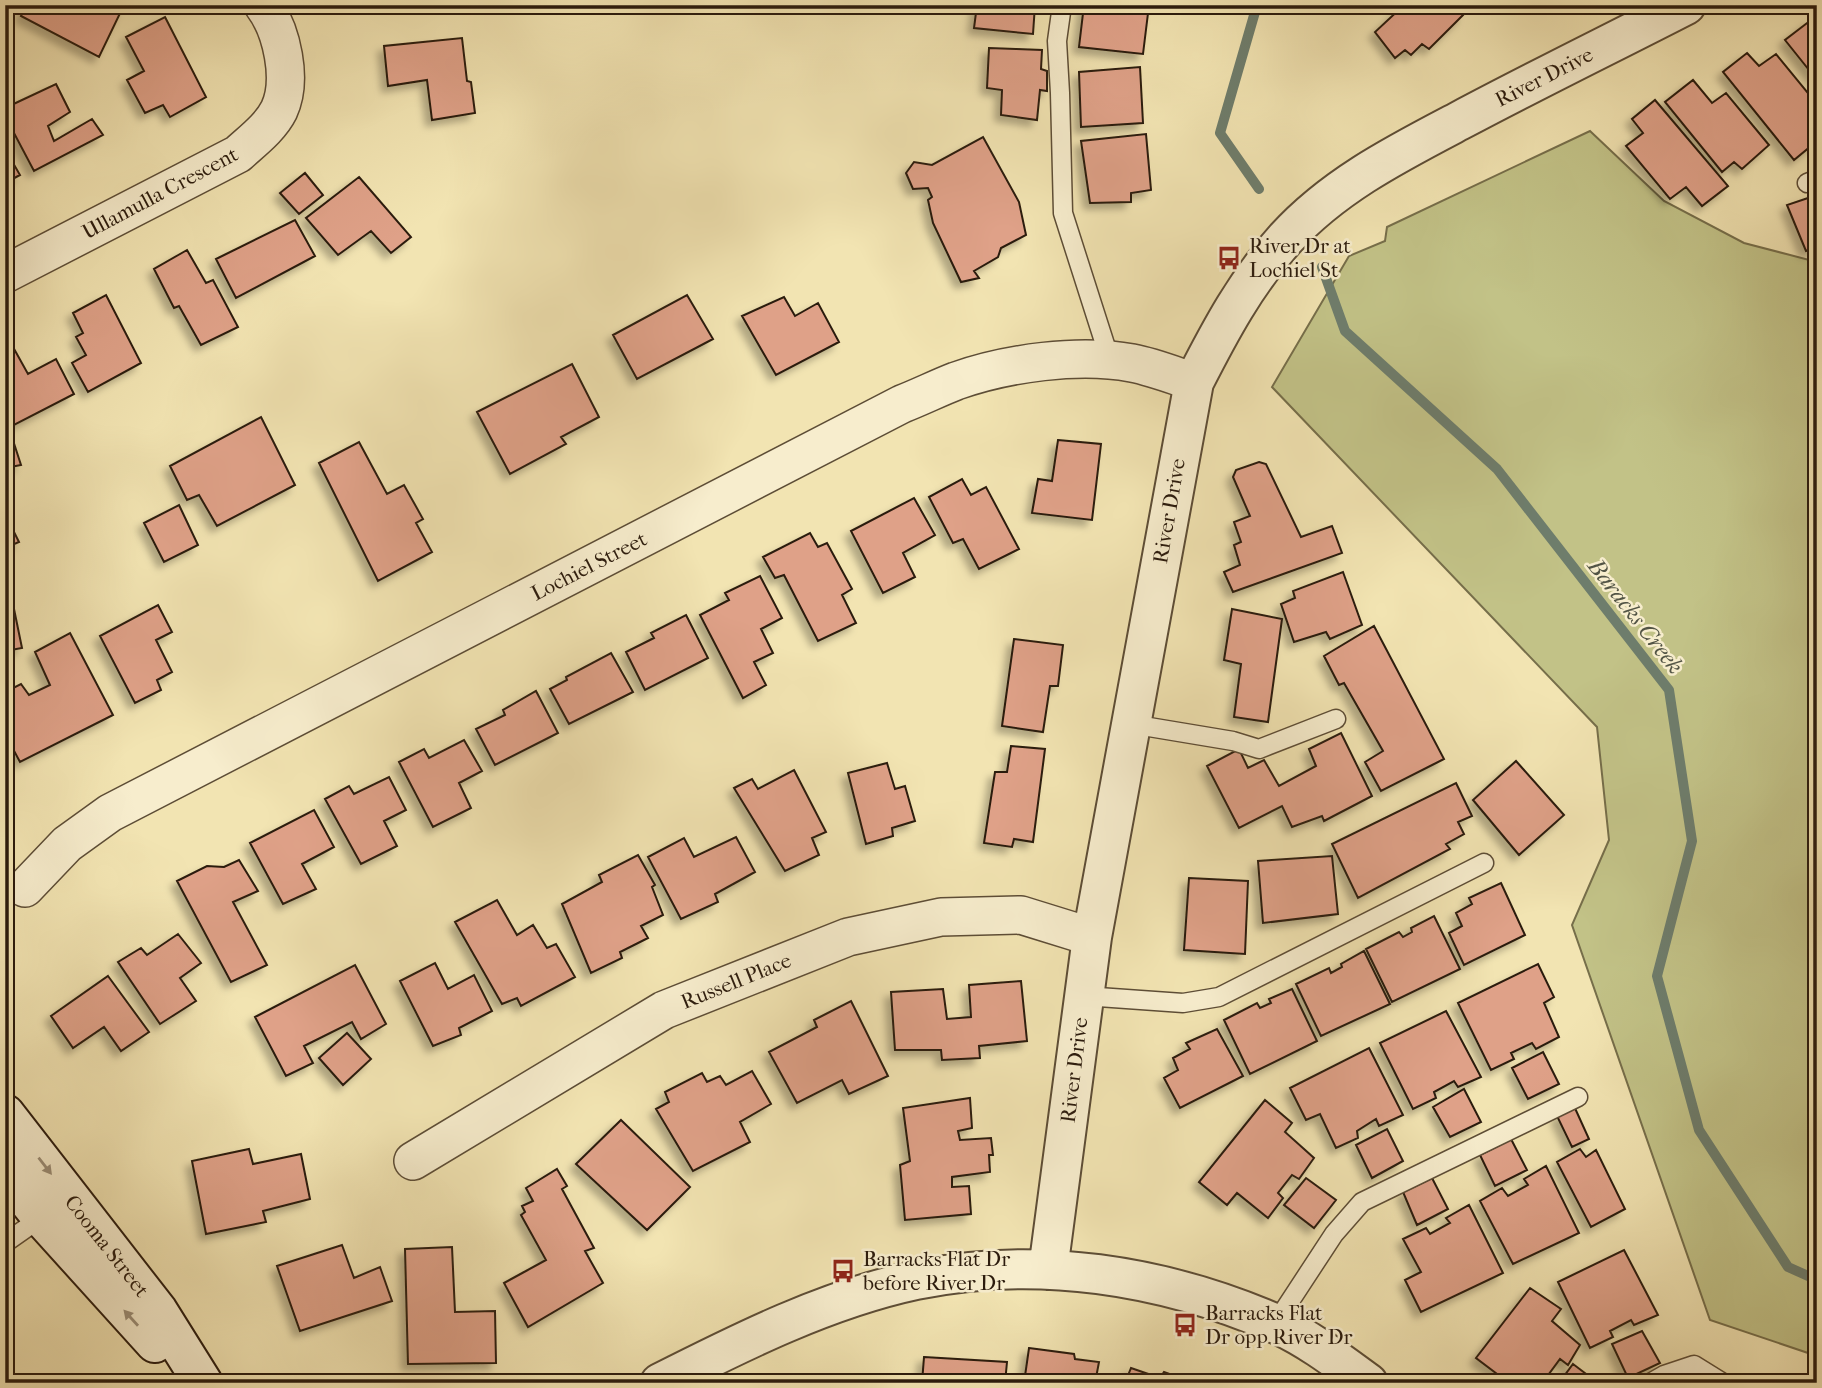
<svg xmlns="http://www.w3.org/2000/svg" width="1822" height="1388" font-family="'IM FELL French Canon',serif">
<defs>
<filter id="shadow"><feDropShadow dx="-6" dy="6" stdDeviation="3.5" flood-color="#0004"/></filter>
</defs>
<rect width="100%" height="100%" fill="#f2e4b2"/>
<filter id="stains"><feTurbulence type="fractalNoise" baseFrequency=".00286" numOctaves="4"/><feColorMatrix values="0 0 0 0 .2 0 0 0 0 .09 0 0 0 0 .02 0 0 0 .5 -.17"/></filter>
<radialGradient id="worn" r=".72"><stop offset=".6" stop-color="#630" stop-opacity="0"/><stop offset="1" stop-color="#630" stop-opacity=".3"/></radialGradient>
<path fill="#c2c287" stroke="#766e4a" stroke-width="2" d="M1590 131 1664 201 1744 243 1817 262V1356L1710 1320 1572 925 1609 840 1597 727 1272 387 1349 256 1385 241 1387 227Z"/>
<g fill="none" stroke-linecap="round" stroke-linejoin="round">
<path stroke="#6e7d6c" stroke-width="10" d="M1257 5 1220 133 1259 189
M1322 267 1345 331 1497 469 1669 690 1692 841 1657 976 1699 1130 1788 1267 1817 1280"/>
</g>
<path fill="#dfa188" stroke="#2b1b0d" stroke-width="2" filter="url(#shadow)" d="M26 5H124L99 57 21 16Z
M977 5H1035L1033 34 974 28Z
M1084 5H1149L1143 54 1079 47Z
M1404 5H1457L1463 15 1429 49 1422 44 1411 55 1405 50 1395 58 1375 32Z
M165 17 206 97 170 117 163 105 145 113 127 80 144 71 126 37Z
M1811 20 1817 27V80L1785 40Z
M462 38 467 81 471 82 475 113 432 120 427 80 388 86 384 46Z
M989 48 1042 50 1041 69 1047 71V91L1040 90 1037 120 1001 115 1002 90 987 88Z
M1747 53 1759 66 1776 54 1817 104V141L1794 160 1723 72Z
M1140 67 1143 123 1081 127 1079 72Z
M1693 80 1712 103 1726 93 1769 145 1742 169 1734 162 1722 172 1665 102Z
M56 84 70 112 48 126 54 141 92 119 103 135 34 171 5 116V108Z
M1655 100 1728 186 1702 206 1686 187 1670 199 1626 146 1643 133 1632 119Z
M1146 134 1151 190 1131 193V202L1090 203 1081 141Z
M983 137 1019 202 1026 235 1001 248 998 257 974 271 979 278 961 282 933 223 928 200 932 197 928 188 913 189 906 173 914 162 932 165Z
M5 149 20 175 5 183Z
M305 173 323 195 299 214 280 193Z
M359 177 411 237 391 253 371 231 338 255 306 218Z
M1817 195V248L1806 251 1787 205Z
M295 220 315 256 236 298 216 259Z
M187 250 206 283 213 280 238 327 201 345 179 306 174 308 154 269Z
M106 295 141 363 88 392 72 363 86 355 76 337 83 333 73 313Z
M687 295 713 339 637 379 613 335Z
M784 297 795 316 818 303 839 342 776 375 742 316Z
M13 347 28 374 56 359 74 394 12 426 5 412V352Z
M572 364 599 417 561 437 566 444 510 474 477 412Z
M261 417 295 485 217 526 199 495 187 500 170 466Z
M9 428 21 465 5 468V429Z
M1058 440 1101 444 1092 520 1032 513 1038 479 1052 481Z
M359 442 387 494 404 485 423 519 416 523 432 552 378 581 319 463Z
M1259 462 1266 464 1301 537 1332 526 1342 553 1233 592 1224 572 1240 565 1234 545 1241 542 1234 522 1250 516 1233 477 1236 470Z
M962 479 971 495 986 487 1019 549 979 569 963 539 953 543 929 497Z
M914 498 935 535 903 553 915 577 883 593 851 531Z
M179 505 198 545 164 562 144 523Z
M5 514 19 542 5 548Z
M810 533 818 547 827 543 852 589 842 595 856 623 818 641 784 575 775 578 763 557Z
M1343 572 1362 625 1330 639 1326 632 1294 642 1281 604 1295 598 1293 591Z
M760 576 782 618 761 629 773 653 754 662 766 685 743 698 700 615 729 600 725 593Z
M158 605 172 632 156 640 172 672 157 680 161 690 135 703 100 636Z
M14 609 22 648 5 651V611Z
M1232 609 1282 619 1268 722 1234 717 1241 664 1224 660Z
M686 615 708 658 645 690 626 652 654 638 651 633Z
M1374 626 1444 759 1381 791 1365 762 1383 751 1344 683 1339 685 1324 656Z
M70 633 113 715 20 762 5 734V727L9 724 5 717V692L21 684 29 695 50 685 35 652Z
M1014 639 1063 645 1058 686H1050L1043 732 1002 726Z
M611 653 633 692 569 724 550 689 567 680 566 677Z
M536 691 558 733 495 765 476 729 505 715 503 710Z
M1341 733 1372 796 1324 821 1322 816 1292 827 1282 806 1239 828 1207 766 1239 749 1248 768 1264 760 1279 786 1316 766 1309 749Z
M464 740 482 771 459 783 471 808 433 827 399 762 424 749 429 758Z
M1011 746 1045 749 1033 842 1014 839 1012 847 984 843 995 772H1007Z
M1516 761 1564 815 1519 855 1473 800Z
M887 763 895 789 905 786 915 821 892 828 893 836 866 844 848 773Z
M794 770 826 832 812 838 819 855 785 871 734 788 752 779 758 789Z
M389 777 406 810 384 821 397 846 361 864 325 799 349 786 354 794Z
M1456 783 1472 816 1458 822 1464 834 1446 844 1450 849 1358 898 1332 844Z
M314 810 334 847 302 864 316 889 283 904 250 843Z
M736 837 755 872 715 894 718 902 681 919 648 857 684 838 694 857Z
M638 855 655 885 652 887 663 915 641 926 648 938 620 952 622 958 591 973 562 904 602 882 599 875Z
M1332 856 1338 914 1263 923 1258 861Z
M239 860 258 891 233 902 267 965 231 982 177 881 207 866 224 867Z
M1189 878 1248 881 1245 954 1184 950Z
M1501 883 1525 935 1464 965 1449 933 1462 926 1456 913 1472 904 1469 898Z
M497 900 517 935 533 925 547 948 556 944 575 977 521 1006 517 998 502 1004 455 922Z
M1434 916 1460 969 1392 1002 1366 949 1399 932 1403 937 1412 932 1411 928Z
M178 934 201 963 180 978 196 1001 160 1024 118 962 141 948 147 955Z
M1364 951 1390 1004 1321 1036 1296 984 1329 968 1331 973 1342 967 1341 964Z
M435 963 448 989 474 975 492 1011 459 1028 461 1035 433 1046 400 981Z
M1538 964 1554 997 1544 1003 1559 1037 1536 1049 1532 1043 1511 1053 1514 1059 1491 1070 1458 1003Z
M355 965 386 1024 361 1039 352 1022 304 1046 313 1063 286 1076 255 1017Z
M108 976 149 1032 121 1051 104 1027 73 1048 51 1016Z
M1021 981 1027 1041 979 1046 980 1058 942 1060 941 1050H895L891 992 943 989 947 1019 971 1017 969 985Z
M1292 989 1317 1041 1250 1074 1224 1020 1257 1003 1260 1008 1271 1003 1269 999Z
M851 1001 888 1076 849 1094 842 1080 797 1103 769 1052 817 1027 814 1020Z
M1446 1011 1481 1077 1458 1087 1454 1081 1434 1092 1436 1098 1413 1109 1380 1043Z
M1217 1029 1243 1076 1180 1108 1164 1078 1178 1070 1173 1058 1190 1049 1186 1043Z
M347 1033 371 1059 343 1085 319 1058Z
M1369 1048 1403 1115 1379 1126 1376 1119 1357 1131 1358 1138 1336 1148 1320 1114 1306 1120 1290 1088Z
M1543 1052 1559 1084 1528 1099 1512 1068Z
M752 1071 771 1104 740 1122 750 1142 693 1171 656 1109 669 1102 665 1092 702 1073 707 1082 720 1076 726 1085Z
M1464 1089 1481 1122 1450 1137 1433 1107Z
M970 1098 972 1128 958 1131 960 1140 991 1138 993 1155H989L990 1172 952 1177V1187L969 1186 971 1214 905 1220 900 1165 910 1161 903 1108Z
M1265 1100 1292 1123 1285 1132 1314 1158 1299 1179 1292 1175 1278 1193 1283 1198 1268 1218 1237 1193 1227 1205 1199 1182Z
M1574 1106 1589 1139 1572 1147 1557 1116Z
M621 1120 690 1187 647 1230 576 1164Z
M1387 1129 1403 1161 1372 1178 1356 1145Z
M1511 1139 1527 1170 1495 1186 1480 1155Z
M249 1149 253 1164 301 1154 310 1199 263 1211 266 1222 206 1234 192 1161Z
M1580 1149 1586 1157 1596 1150 1625 1209 1591 1227 1557 1162Z
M1546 1166 1579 1233 1513 1264 1480 1201 1502 1188 1508 1196 1528 1185 1524 1179Z
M557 1169 567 1186 562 1189 594 1248 585 1251 603 1283 528 1327 504 1283 546 1260 521 1215 525 1212 522 1206 533 1201 526 1188Z
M1306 1178 1336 1200 1314 1228 1284 1205Z
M1432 1178 1448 1209 1417 1225 1403 1192Z
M1469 1205 1503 1273 1421 1312 1405 1280 1421 1272 1403 1239 1426 1228 1430 1234 1450 1223 1446 1218Z
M342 1245 354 1278 380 1267 392 1301 300 1331 277 1266Z
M452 1247 455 1312 495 1311 496 1363 408 1364 405 1249Z
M1624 1250 1658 1315 1634 1325 1631 1320 1610 1331 1613 1337 1590 1348 1558 1282Z
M1530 1288 1561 1309 1552 1321 1580 1345 1568 1365 1560 1359 1546 1378 1550 1383H1509L1476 1358Z
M1642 1331 1660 1363 1628 1378 1612 1344Z
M1029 1348 1074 1354 1075 1359 1099 1362 1095 1383H1024Z
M924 1357 1007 1362 1005 1383H922Z
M1573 1364 1598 1383H1559Z
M1131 1368 1160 1378 1164 1372 1194 1383H1125Z"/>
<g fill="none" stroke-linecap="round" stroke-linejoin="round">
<g stroke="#5d4d36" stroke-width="21">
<path id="service" d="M1062 5 1057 41 1060 93 1063 213 1110 360
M1807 183 1817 179
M1131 724 1233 741 1259 749 1336 719
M1084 996 1183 1003 1219 997 1484 863
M5 1243 45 1215
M1275 1324 1334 1234 1362 1202 1578 1097
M1650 1383 1664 1375 1694 1365 1723 1383"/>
</g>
<g stroke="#5d4d36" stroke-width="40">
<path id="minor" d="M5 274 238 154C252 141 270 128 279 110 293 80 282 30 263 5
M25 888 67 844 110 813 902 404C920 397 938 388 956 381 1007 363 1079 353 1132 363 1153 367 1173 375 1194 382
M413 1161 664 1010 848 937 941 917 1021 915 1092 937"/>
</g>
<g stroke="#5d4d36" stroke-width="42">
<path id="tertiary" d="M1048 1270 1092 937 1194 382C1220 331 1246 282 1285 239 1333 186 1396 154 1459 121 1534 81 1610 44 1686 5
M660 1383C741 1342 827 1299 916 1280 1036 1255 1163 1275 1274 1323 1308 1338 1338 1361 1368 1383"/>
</g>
<g stroke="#2b1b0d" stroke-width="42">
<path id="secondary" d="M5 1114 158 1311 203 1383
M5 1172 42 1218 155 1343"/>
</g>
<use href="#service" stroke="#f7edcd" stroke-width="18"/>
<use href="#minor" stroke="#f7edcd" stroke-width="37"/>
<use href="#tertiary" stroke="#f7edcd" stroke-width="38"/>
<use href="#secondary" stroke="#f7edcd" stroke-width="38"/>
</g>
<defs><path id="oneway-solid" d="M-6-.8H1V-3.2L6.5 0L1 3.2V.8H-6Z" transform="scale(1.75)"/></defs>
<g fill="#9b8e77">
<use href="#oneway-solid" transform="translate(45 1166) rotate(52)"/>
<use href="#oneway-solid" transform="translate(131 1318) rotate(-132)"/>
</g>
<defs>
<g id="bus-bare" transform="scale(1.89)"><path d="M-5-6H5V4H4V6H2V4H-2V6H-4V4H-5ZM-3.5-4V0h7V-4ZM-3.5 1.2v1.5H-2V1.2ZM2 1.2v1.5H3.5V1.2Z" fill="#8f2418" stroke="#f7edcd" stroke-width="2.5" paint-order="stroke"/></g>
</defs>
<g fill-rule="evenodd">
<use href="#bus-bare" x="1229" y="258"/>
<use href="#bus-bare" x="843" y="1271"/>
<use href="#bus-bare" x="1185" y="1325"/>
</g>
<g text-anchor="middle" stroke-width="5" stroke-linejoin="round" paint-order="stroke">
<g font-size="21" fill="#2b1b0d" stroke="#f7edcd">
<text transform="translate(1544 77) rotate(-27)" y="7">River Drive</text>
<text transform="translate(160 193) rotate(-28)" y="7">Ullamulla Crescent</text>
<text transform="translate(1169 511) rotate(-80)" y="7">River Drive</text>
<text transform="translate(589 566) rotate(-27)" y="7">Lochiel Street</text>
<text transform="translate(736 981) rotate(-22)" y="7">Russell Place</text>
<text transform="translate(1074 1070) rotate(-83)" y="7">River Drive</text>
<text transform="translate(107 1246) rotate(52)" y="7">Cooma Street</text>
</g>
<g font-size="21" fill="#2b1b0d" stroke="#f7edcd" text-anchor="start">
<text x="1249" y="253">River Dr at<tspan x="1249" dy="24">Lochiel St</tspan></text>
<text x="863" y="1266">Barracks Flat Dr<tspan x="863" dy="24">before River Dr</tspan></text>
<text x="1205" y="1320">Barracks Flat<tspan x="1205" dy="24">Dr opp River Dr</tspan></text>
</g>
<g font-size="23" font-style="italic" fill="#525445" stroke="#f7edcd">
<text transform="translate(1636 616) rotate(52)" y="8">Baracks Creek</text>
</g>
</g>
<rect width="1822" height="1388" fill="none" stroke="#f2e4b2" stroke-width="28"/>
<rect x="7" y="7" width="1808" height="1374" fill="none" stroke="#2b1b0d" stroke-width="3.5"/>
<rect x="14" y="14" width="1794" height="1360" fill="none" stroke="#2b1b0d" stroke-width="2"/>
<rect width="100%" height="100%" filter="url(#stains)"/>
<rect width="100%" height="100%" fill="url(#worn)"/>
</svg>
